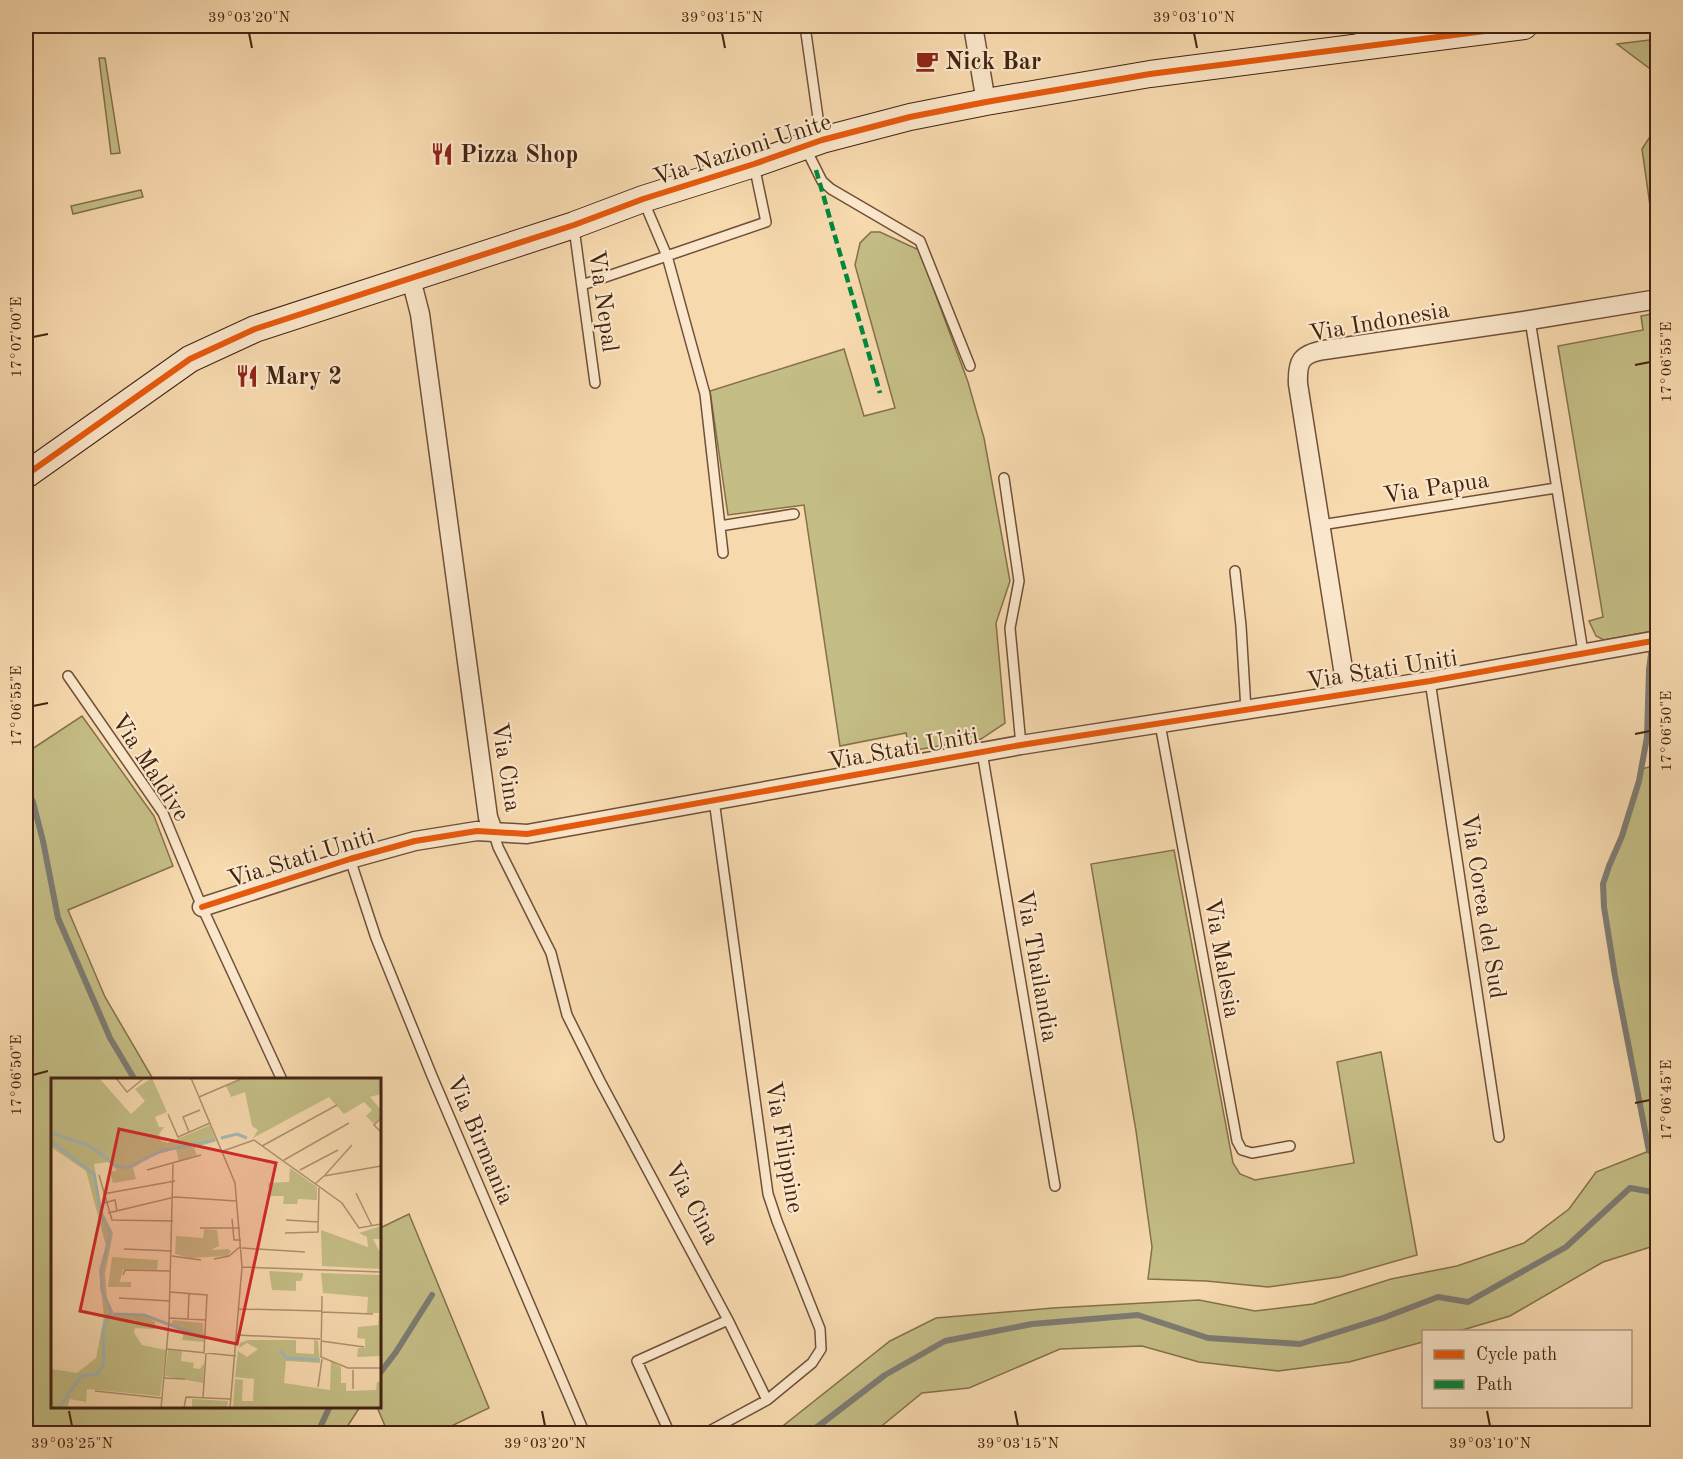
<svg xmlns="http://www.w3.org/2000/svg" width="1683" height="1459" font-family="'Old Standard TT',serif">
<rect width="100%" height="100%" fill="#f7d9ae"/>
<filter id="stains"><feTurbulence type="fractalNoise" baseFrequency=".00333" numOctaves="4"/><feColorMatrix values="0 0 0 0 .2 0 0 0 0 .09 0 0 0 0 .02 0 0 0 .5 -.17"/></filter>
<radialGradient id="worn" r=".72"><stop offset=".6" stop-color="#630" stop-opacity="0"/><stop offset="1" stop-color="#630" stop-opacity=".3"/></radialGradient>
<path fill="#c4bd85" stroke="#84704a" stroke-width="1.5" d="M1657 39V74L1617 44Z
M99 58H105L120 153 111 154Z
M1657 126V255L1642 149Z
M141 190 143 197 73 214 71 206Z
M871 232H880L919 250 968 382 984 438 1010 581 996 623 1005 723 981 739 910 751 906 733 840 746 804 505 728 515 710 391 844 349 864 416 895 408 855 265 860 243Z
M1657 313 1658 600 1653 631 1604 640 1596 636 1589 621 1603 617 1558 346 1643 330 1641 316Z
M82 716 154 816 173 866 68 910 105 997 153 1079 52 1080V1406L360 1407 343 1433H26V1053L32 1036 29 995 26 990V753Z
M1657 765V1245L1603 1262 1510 1316 1459 1331 1424 1332 1423 1342 1349 1362 1278 1371 1199 1362 1142 1346 1060 1349 969 1388 922 1393 873 1433H774L890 1341 936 1318 1053 1308 1199 1300 1255 1311 1313 1304 1391 1279 1457 1266 1524 1243 1569 1209 1596 1172 1649 1151 1615 976 1604 907 1603 884 1609 866 1622 836 1641 769Z
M1174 850 1233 1163 1240 1174 1255 1180 1354 1163 1337 1062 1381 1052 1417 1255 1340 1277 1268 1287 1206 1281 1148 1279 1152 1247 1136 1131 1091 864Z
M409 1214 489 1408 437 1433H388L377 1407 380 1406V1228Z"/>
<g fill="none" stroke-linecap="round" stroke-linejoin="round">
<path stroke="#7d7c74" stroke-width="6" d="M26 789 33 802 43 841 58 918 110 1038 135 1080
M1649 1151 1615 976 1604 907 1603 884 1609 866 1622 836 1639 781 1647 737 1649 670 1658 600
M380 1373 396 1352 432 1295
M317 1434 330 1406
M808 1434 885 1375 945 1341 1032 1324 1138 1315 1208 1338 1300 1344 1383 1318 1438 1297 1468 1302 1566 1247 1630 1188 1658 1193"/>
<g stroke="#705038" stroke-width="12">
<path id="lane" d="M805 26 821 139
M806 149 822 181 831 189 920 241 970 366
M644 202 667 256 705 394 723 553
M574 228 595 383
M582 285 766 222 754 165
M1530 320 1583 652
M1004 478 1019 581 1010 628 1021 745
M1321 525 1556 488
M720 526 794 514
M1235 571 1241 626 1246 710
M68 676 163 813 202 907 282 1080
M1430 681 1499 1137
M1160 724 1237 1141 1242 1150 1252 1153 1290 1146
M982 752 1055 1186
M493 831 498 847 551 953 567 1015 600 1081 728 1320 767 1400
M350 859 376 938 432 1076 585 1434
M670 1434 637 1361 728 1320
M704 1434 767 1400 812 1363 821 1349 820 1329 777 1221 768 1194 714 800"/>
</g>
<g stroke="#705038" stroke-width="21">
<path id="street" d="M973 26 986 102
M1363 26 1367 46
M411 279 420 314 488 817 493 831
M1347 694 1298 384C1297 361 1301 354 1324 350L1530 320 1658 299
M202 907 350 859 415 841 477 831 527 834 1021 745 1430 681 1658 640"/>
</g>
<g stroke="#432310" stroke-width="28">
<path id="secondary" d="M26 475 190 359 255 329 574 225 643 199 754 164 822 140 910 117 986 102 1150 74 1524 26"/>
</g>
<use href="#lane" stroke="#fae6ca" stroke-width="9"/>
<use href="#street" stroke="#fae6ca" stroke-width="18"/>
<use href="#secondary" stroke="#fae6ca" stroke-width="26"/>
<path stroke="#00873e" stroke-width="4.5" stroke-dasharray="9 4.5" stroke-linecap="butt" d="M816 170 880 393"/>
<g stroke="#fae6ca" stroke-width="10">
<path id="cycleway" d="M26 475 190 359 255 329 574 225 643 199 754 164 822 140 910 117 986 102 1150 74 1524 26
M202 907 350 859 415 841 477 831 527 834 1021 745 1430 681 1658 640"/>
</g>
<use href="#cycleway" stroke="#e8590c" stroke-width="6"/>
</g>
<path fill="none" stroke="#432310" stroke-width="2" d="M249 33 252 48M722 33 725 48M1194 33 1197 48M33 337 48 334M1635 365 1650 362M33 706 48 703M1635 734 1650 731M33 1075 48 1071M1635 1103 1650 1100M69 1411 72 1426M542 1411 545 1426M1015 1411 1018 1426M1487 1411 1490 1426"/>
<defs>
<g id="cafe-bare" transform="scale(1.8)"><path d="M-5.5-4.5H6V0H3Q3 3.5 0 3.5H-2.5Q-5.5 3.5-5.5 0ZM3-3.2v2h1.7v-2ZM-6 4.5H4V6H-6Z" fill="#8f2418" stroke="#fae6ca" stroke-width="2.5" paint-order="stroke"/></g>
<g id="restaurant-bare" transform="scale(1.8)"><path d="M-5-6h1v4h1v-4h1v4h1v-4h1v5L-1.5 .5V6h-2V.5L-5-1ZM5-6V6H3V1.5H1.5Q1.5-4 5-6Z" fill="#8f2418" stroke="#fae6ca" stroke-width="2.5" paint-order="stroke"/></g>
</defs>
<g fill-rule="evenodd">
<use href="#cafe-bare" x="927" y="61"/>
<use href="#restaurant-bare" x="442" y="154"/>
<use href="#restaurant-bare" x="247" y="376"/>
</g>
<g text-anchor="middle" stroke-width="4.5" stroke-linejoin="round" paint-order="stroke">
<g font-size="24" font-weight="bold" fill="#432310" stroke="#fae6ca" text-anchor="start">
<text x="945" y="69">Nick Bar</text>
<text x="460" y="162">Pizza Shop</text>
<text x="265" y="384">Mary 2</text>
</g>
<g font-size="24" fill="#432310" stroke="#fae6ca">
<text transform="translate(742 149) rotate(-18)" y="8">Via Nazioni Unite</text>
<text transform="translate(604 301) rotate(82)" y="8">Via Nepal</text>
<text transform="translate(1379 321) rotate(-10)" y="8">Via Indonesia</text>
<text transform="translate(1436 487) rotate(-9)" y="8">Via Papua</text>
<text transform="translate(1382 669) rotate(-9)" y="8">Via Stati Uniti</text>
<text transform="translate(903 748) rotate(-10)" y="8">Via Stati Uniti</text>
<text transform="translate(151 767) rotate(57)" y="8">Via Maldive</text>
<text transform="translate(507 767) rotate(81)" y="8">Via Cina</text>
<text transform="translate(301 857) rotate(-17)" y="8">Via Stati Uniti</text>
<text transform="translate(1484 906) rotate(81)" y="8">Via Corea del Sud</text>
<text transform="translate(1223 958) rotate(80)" y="8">Via Malesia</text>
<text transform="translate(1038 966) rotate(80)" y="8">Via Thailandia</text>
<text transform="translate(481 1140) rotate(67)" y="8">Via Birmania</text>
<text transform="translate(785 1147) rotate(80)" y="8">Via Filippine</text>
<text transform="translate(693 1203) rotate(62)" y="8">Via Cina</text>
</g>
</g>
<g transform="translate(51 1078)">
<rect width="330" height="330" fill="#f7d9ae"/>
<path d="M0 0H48L80 36 94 23 84 11 101 0 116 34 104 39 108 49H113L108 56 110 63 117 65 159 47 165 63 143 70 146 77 128 84 125 71 101 78 82 90 85 101 80 102 62 105 59 94 66 92 57 84 43 86 51 133 62 155 54 196 56 220 63 236 93 237 104 244V251L84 250 83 255 91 267 115 272 109 318 36 311 35 324 19 321 16 330H0V291L26 295 45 280 53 239 48 191 55 168 35 93 0 69ZM192 0H330V16L319 19 330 32V39L323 46 315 38 321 32 313 24 293 36 278 19 202 60 207 52 201 48 194 14 180 19 175 8ZM215 73 266 109V122L247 121 246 126H232L233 118H219L217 105 238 104 239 90ZM330 148V161H322L330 176V191L271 188 270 152 317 169 316 159 308 155ZM153 151 166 152 168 168 160 172 177 171 180 173 177 178 139 180 124 176 125 158 152 160ZM61 179 107 182 106 192 72 191 69 204H80V209H57ZM218 193 252 195V198L250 203H245V213L221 212ZM270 195 330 197V278L306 279 307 270H314V261L306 260 307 249 327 247 328 235H316L317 219 272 215ZM122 242 152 245 153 264 131 262 133 254 119 248ZM197 262H245V275L263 276V262L267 263 269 285 235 283 233 305 279 312 280 283 290 289V305H295V313L325 312 326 304H330V330L182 329 184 301 192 302 191 323H202L203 301 184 299 187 273 196 279 207 271 196 265 188 270 189 265ZM117 272 131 273 130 283 143 285 142 290 149 291 153 285 152 305 114 298ZM141 321 177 323 176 330H141Z" fill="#c4bd85"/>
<path fill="none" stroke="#a4b7b7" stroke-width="3" d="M0 55 37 67 66 88 76 90 110 73 164 62M170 60 186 56 196 60M0 63 43 96 50 135 59 156 50 194 51 213 60 233 52 253 53 286 46 296 30 298 8 330M63 236 93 237 152 259M229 273 236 280 269 282"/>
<path fill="none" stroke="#af906f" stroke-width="1.5" d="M65 0 76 14 92 1M140 0 184 105 191 189 179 330M148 19 190 1M117 36 127 59 159 45M330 40 323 47 330 54M138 54 132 39 149 32M211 68 286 27M172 73 203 62 291 125 308 150 330 146M233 82 298 45M96 92 150 77M249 92 287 72M48 97 61 142 122 143M274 97 301 67M264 106 273 98 330 88M305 115 321 148M52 116 124 103M53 125 64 122 66 133M57 135 124 119 185 123M181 141 183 162H190M235 142 268 144M149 150H189M234 155 267 154 268 110M191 170 254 174M73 171 121 173M121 178 150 182M163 181 178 178 190 168M191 189 330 194M72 197 74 192 120 193M119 214 156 217 153 275M271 218 270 279 297 290H330M68 220 119 223M188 231 270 233M271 234 322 236M118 240 155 242M137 241 138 215M186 257 269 261M270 263 313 269M116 271 185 278M302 292V311M112 300 134 301M267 309 271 281M44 313 110 320M152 319 155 275M110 330 118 244 122 86M133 330 135 319 180 321"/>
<path fill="#d62828" fill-opacity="0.15" stroke="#d62828" stroke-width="3" d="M68 51 225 85 186 266 29 233Z"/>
<rect width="330" height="330" fill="none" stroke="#432310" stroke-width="3"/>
</g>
<rect width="1683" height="1459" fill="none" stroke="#f7d9ae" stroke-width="66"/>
<rect x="1422" y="1330" width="210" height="78" fill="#fae6ca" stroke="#b19880" stroke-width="1.5"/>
<rect x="1434" y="1350" width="30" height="9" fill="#e8590c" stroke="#b19880" stroke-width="1.5"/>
<text x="1476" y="1360" font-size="18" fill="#432310">Cycle path</text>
<rect x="1434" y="1380" width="30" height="9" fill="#00873e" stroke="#b19880" stroke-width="1.5"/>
<text x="1476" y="1390" font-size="18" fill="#432310">Path</text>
<rect x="33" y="33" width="1617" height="1393" fill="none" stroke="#432310" stroke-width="2"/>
<g font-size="15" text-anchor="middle" fill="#432310">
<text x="249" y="22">39°03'20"N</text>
<text x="722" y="22">39°03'15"N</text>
<text x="1194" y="22">39°03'10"N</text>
<text transform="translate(16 337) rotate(-90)" y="5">17°07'00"E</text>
<text transform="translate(1666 362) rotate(-90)" y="5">17°06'55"E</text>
<text transform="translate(16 706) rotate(-90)" y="5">17°06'55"E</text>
<text transform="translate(1666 731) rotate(-90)" y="5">17°06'50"E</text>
<text transform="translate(16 1075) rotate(-90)" y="5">17°06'50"E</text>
<text transform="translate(1666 1100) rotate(-90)" y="5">17°06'45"E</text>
<text x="72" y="1448">39°03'25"N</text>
<text x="545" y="1448">39°03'20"N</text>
<text x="1018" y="1448">39°03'15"N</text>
<text x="1490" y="1448">39°03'10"N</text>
</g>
<rect width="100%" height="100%" filter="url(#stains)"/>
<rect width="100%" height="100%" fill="url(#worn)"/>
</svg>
